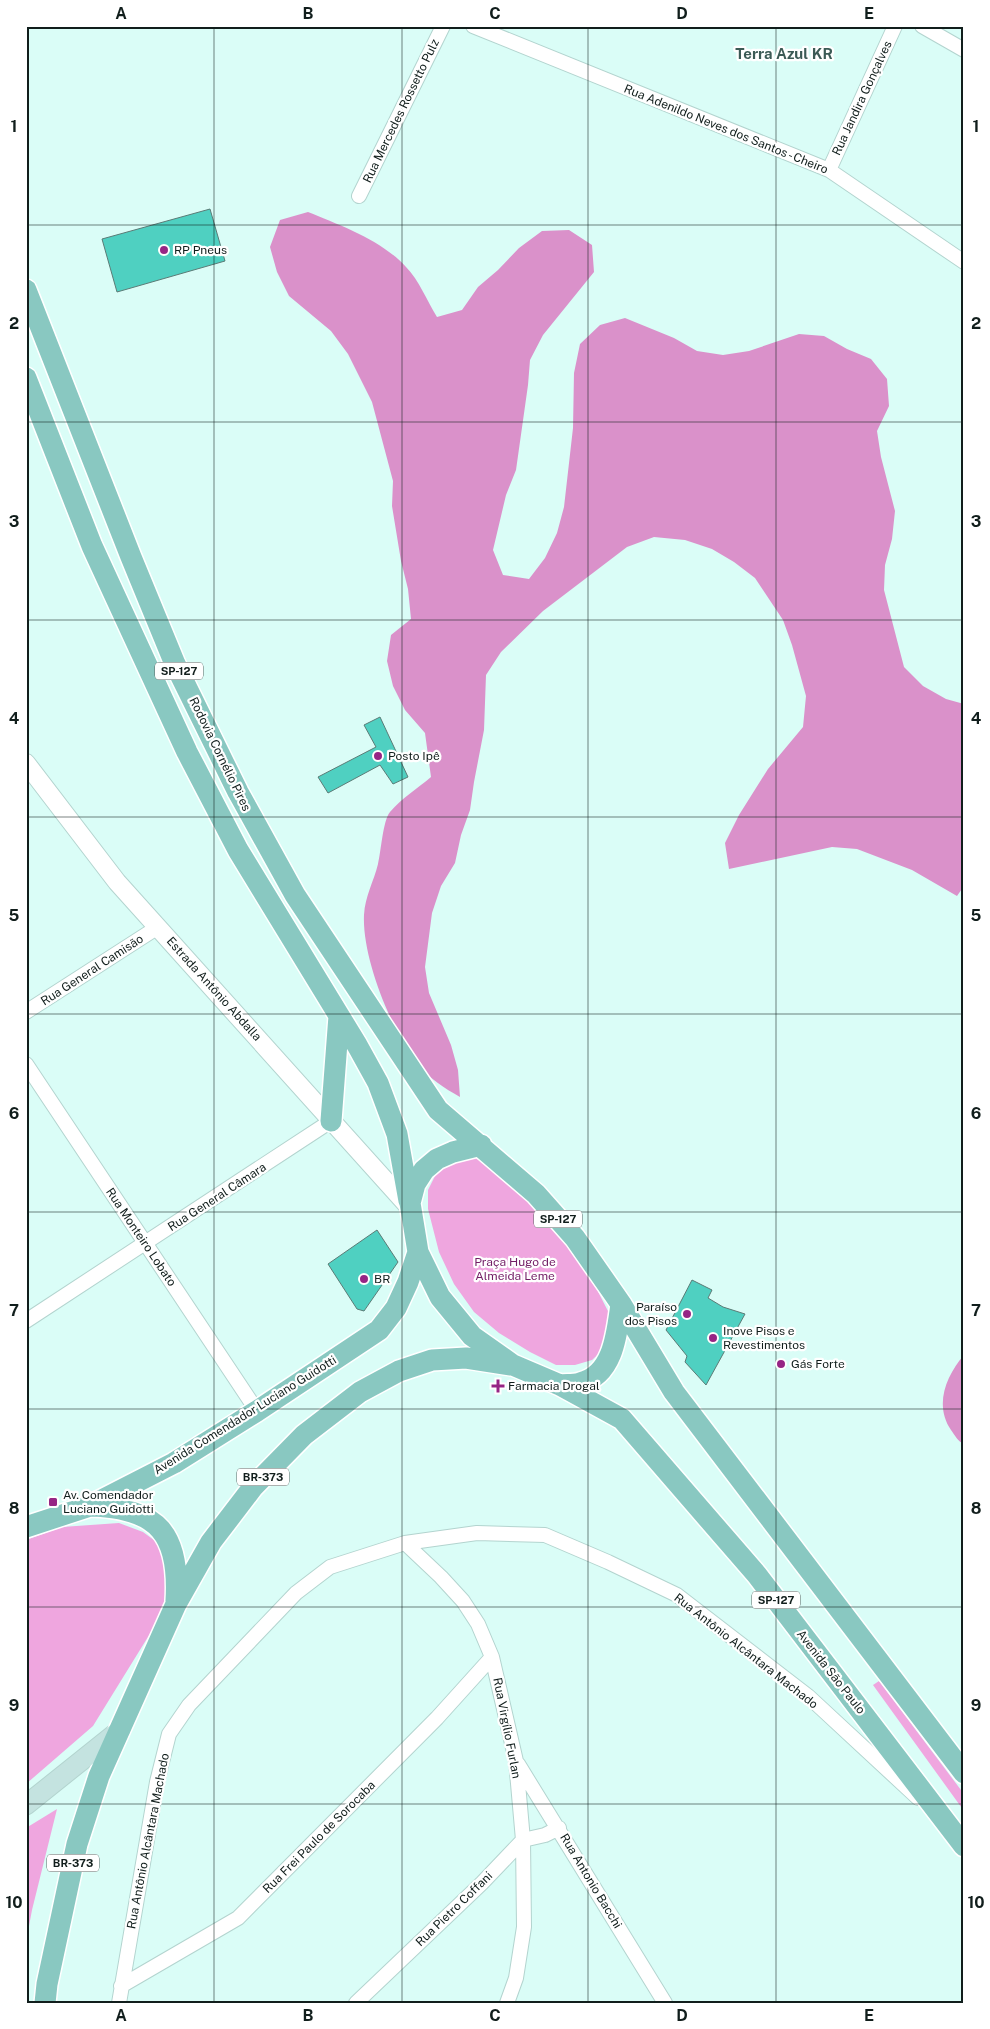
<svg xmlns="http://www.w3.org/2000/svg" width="990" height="2029" font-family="'Public Sans',sans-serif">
<rect width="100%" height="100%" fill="#dafdf7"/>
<path fill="#efa6df" d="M470 1156 492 1164 561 1232 589 1274 611 1317 606 1347 592 1360 575 1365H556L530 1352 499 1333 474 1312 454 1284 439 1252 428 1209V1190L436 1174 453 1160Z
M119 1523 143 1532 158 1543 172 1587 164 1611 93 1726 26 1784V1540L62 1527Z
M879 1681 964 1794V1811L873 1685Z
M57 1809 32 1910 26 1942V1828Z"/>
<path fill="#da91ca" d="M308 212C340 225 383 241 406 267 419 280 427 301 437 317L462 310 478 287 498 270 519 248 542 231 569 230 592 245 594 272 543 335 530 360 528 385 516 470 506 495 493 550 503 575 529 579 545 558 557 533 564 507 573 428 574 373 580 344 600 325 625 318 674 338 697 351 723 355 749 351 799 334 824 336 847 349 871 359 887 379 889 406 877 431 881 457 895 511 892 539 885 565 884 590 904 667 923 686 946 699 964 704V886L957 896 912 870 857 849 832 847 729 869 725 843 739 815 768 769 803 727 806 696 792 645 783 620 755 578 734 562 712 549 685 540 654 537 627 547 543 611 501 652 486 675 484 730 474 782 470 810 461 835 455 863 441 886 432 913 425 967 429 993 451 1045 458 1070 460 1097C444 1088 430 1079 418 1064 391 1030 362 958 364 915 365 896 374 881 378 864 381 852 383 820 390 812 401 799 418 788 431 777L425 733 405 710 393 686 387 661 391 635 411 619 408 589 401 561 392 506 393 481 372 402 348 354 331 331 289 296 277 272 270 247 280 220Z
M964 1355V1444C957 1441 955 1435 951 1430 934 1405 946 1376 964 1355Z"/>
<path fill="#4fd0c1" stroke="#5b7b76" d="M210 209 225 261 117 292 102 239Z
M380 717 408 777 393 784 380 765 328 793 318 777 376 747 364 725Z
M377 1230 398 1262 364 1311 357 1309 328 1264Z
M692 1280 712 1290 708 1298 723 1307 745 1314 706 1385 685 1362 687 1356 666 1330Z"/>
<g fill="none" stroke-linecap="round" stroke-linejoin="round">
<g stroke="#b3d4cf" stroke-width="16">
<path id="minor" d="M473 26 829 170 964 262
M922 26 964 50
M829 170 895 26
M359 196 443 26
M26 1012 158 927
M26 1064 257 1411
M26 1321 331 1121
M405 1543 441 1577 463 1601 478 1624 492 1657 516 1761 523 1840 524 1927 516 1978 507 2003
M518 1764 665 2003
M121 1986 238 1918 437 1718 492 1657
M119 2003 157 1782 169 1734 189 1705 296 1593 330 1567 405 1543 477 1533 545 1535 608 1562 677 1595 808 1696 918 1798
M356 2003 482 1883 523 1840 545 1835 559 1828"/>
</g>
<g stroke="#b3d4cf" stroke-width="20">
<path id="tertiary" d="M26 763 117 882 410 1208"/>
</g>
<g stroke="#b3d4cf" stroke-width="21">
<path id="secondary" d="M26 1805 121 1729"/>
</g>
<g stroke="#fff" stroke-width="24">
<path id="primary" d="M26 290 131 557 175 664 238 792 295 895 438 1110 536 1194 575 1238 621 1304 674 1392 964 1773
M26 378 92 546 187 752 238 850 357 1045 378 1083 397 1134 409 1201
M331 1121 339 1016
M481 1145 453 1152 437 1159 424 1170 415 1184 410 1203 418 1252 440 1297 472 1336 513 1365 560 1385 622 1419 757 1575 964 1846
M560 1385C566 1384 573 1385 580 1383 614 1375 617 1332 621 1304
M91 1506C159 1508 180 1535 176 1601
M26 1527 90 1506 174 1463 257 1411 379 1330 396 1308 408 1282 418 1252
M45 2003 47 1984 77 1844 99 1776 176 1604 211 1542 253 1487 304 1435 360 1392 399 1371 432 1360 466 1358 511 1365"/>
</g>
<use href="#minor" stroke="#fff" stroke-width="14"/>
<use href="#tertiary" stroke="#fff" stroke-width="18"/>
<use href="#secondary" stroke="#c4e3e0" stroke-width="19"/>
<use href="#primary" stroke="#89c8c1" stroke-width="21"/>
</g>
<path fill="none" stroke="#111e1c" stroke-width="1" stroke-opacity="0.55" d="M214 26V2003M402 26V2003M588 26V2003M776 26V2003M26 225H964M26 422H964M26 620H964M26 817H964M26 1014H964M26 1212H964M26 1409H964M26 1607H964M26 1804H964"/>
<g fill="#962585" stroke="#fff" stroke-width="2">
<circle cx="164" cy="250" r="5"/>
<circle cx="378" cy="756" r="5"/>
<circle cx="364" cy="1279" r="5"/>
<circle cx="687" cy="1314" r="5"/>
<circle cx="713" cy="1338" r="5"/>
<circle cx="781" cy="1364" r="5"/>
<path d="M495.5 1378.5h5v5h5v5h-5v5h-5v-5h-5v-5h5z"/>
<rect x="48" y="1497" width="10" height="10" rx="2.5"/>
</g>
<g text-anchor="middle" stroke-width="4.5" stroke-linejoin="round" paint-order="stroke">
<g fill="#fff" stroke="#586260" stroke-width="1">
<rect x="155" y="662.5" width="48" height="17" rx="4"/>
<rect x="534" y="1210.5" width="48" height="17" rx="4"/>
<rect x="237" y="1468.5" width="52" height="17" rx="4"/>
<rect x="752" y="1591.5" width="48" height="17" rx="4"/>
<rect x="47" y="1854.5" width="52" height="17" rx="4"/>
</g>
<g font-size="11" font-weight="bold" fill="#111e1c">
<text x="179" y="675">SP-127</text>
<text x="558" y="1223">SP-127</text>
<text x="263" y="1481">BR-373</text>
<text x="776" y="1604">SP-127</text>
<text x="73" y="1867">BR-373</text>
</g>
<g font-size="12" fill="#111e1c" stroke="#fff">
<text transform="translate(862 98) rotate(-65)" y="4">Rua Jandira Gonçalves</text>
<text transform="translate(401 111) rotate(-64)" y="4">Rua Mercedes Rossetto Pulz</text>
<text transform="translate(726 129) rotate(22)" y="4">Rua Adenildo Neves dos Santos - Cheiro</text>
<text transform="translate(220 754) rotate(64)" y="4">Rodovia Cornélio Pires</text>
<text transform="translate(92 970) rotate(-33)" y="4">Rua General Camisão</text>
<text transform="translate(214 989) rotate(48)" y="4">Estrada Antônio Abdalla</text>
<text transform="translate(217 1197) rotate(-33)" y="4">Rua General Câmara</text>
<text transform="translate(141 1237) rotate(56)" y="4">Rua Monteiro Lobato</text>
<text transform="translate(245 1415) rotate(-32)" y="4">Avenida Comendador Luciano Guidotti</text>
<text transform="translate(746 1651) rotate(38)" y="4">Rua Antônio Alcântara Machado</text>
<text transform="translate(831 1672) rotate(52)" y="4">Avenida São Paulo</text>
<text transform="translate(507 1728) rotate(79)" y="4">Rua Virgílio Furlan</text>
<text transform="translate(319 1837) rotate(-45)" y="4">Rua Frei Paulo de Sorocaba</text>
<text transform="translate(148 1841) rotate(-79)" y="4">Rua Antônio Alcântara Machado</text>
<text transform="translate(591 1881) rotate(59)" y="4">Rua Antonio Bacchi</text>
<text transform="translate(454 1909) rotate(-44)" y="4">Rua Pietro Coffani</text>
</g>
<g font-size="12" fill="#111e1c" stroke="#fff" text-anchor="start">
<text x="174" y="254">RP Pneus</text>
<text x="388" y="760">Posto Ipê</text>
<text x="374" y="1283">BR</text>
<text x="677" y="1311" text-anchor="end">Paraíso<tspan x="677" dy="14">dos Pisos</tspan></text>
<text x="723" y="1335">Inove Pisos e<tspan x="723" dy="14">Revestimentos</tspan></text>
<text x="791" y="1368">Gás Forte</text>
<text x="508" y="1390">Farmacia Drogal</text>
<text x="63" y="1499">Av. Comendador<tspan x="63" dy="14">Luciano Guidotti</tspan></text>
</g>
<g font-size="12" fill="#721d65" stroke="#fff">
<text x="515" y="1266">Praça Hugo de<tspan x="515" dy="14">Almeida Leme</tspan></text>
</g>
<g font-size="15" font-weight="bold" fill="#3b5a55" stroke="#fff">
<text x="784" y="59">Terra Azul KR</text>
</g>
</g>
<rect width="990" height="2029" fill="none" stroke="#ffffff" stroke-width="55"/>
<rect x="28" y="28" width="934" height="1974" fill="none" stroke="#111e1c" stroke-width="2"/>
<g font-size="16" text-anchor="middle" font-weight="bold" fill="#111e1c">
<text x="121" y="19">A</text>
<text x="308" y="19">B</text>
<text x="495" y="19">C</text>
<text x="682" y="19">D</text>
<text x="869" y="19">E</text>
<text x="14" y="132">1</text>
<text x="976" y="132">1</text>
<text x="14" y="329">2</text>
<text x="976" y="329">2</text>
<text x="14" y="527">3</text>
<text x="976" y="527">3</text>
<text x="14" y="724">4</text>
<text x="976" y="724">4</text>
<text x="14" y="921">5</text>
<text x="976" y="921">5</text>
<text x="14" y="1119">6</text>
<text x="976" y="1119">6</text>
<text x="14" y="1316">7</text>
<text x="976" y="1316">7</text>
<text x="14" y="1514">8</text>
<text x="976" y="1514">8</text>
<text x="14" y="1711">9</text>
<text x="976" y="1711">9</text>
<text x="14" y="1908">10</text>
<text x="976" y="1908">10</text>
<text x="121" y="2021">A</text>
<text x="308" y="2021">B</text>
<text x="495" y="2021">C</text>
<text x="682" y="2021">D</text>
<text x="869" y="2021">E</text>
</g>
</svg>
